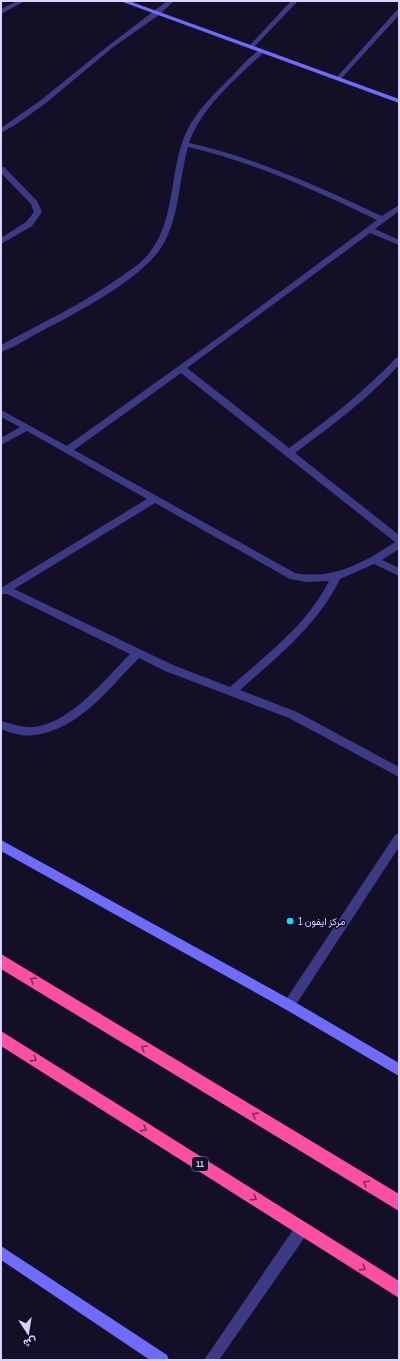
<svg xmlns="http://www.w3.org/2000/svg" width="400" height="1361" font-family="'Archivo Narrow',Vazirmatn,sans-serif">
<rect width="100%" height="100%" fill="#130f26"/>
<g fill="none" stroke-linecap="round" stroke-linejoin="round">
<path fill="#3d3a85" fill-rule="evenodd" d="M17 1H25L1 14V9Z
M167 1H174L159 15 112 48 46 103 18 123 1 133V128L41 100 108 46Z
M291 1H298L253 48H249V46Z
M399 9V15L340 80H336V78L397 10Z
M262 49 264 50V52C237 78 202 106 189 143 257 158 319 187 382 216L399 205V211L375 229 399 240V245L370 233 187 368 289 448C327 421 364 392 396 358L399 357V365C368 399 331 426 295 453L399 535V549L382 560 399 568V576L374 564 340 579C317 626 278 656 240 690L297 712 399 767V777L289 718 165 671 139 658C109 688 79 730 34 735 23 737 11 733 1 729V721C11 724 23 728 34 727 72 722 104 680 130 654L7 594H1V588L147 499 27 431 1 445V438L20 427 1 417V410L67 446 222 335 377 220C316 191 254 162 188 147 179 178 180 212 165 241 147 278 72 315 36 334 25 340 13 348 1 352V345C42 323 84 303 122 276 132 269 143 262 150 252 174 221 170 178 182 143 190 117 212 96 231 77 238 70 253 52 262 49ZM181 373 395 542C364 563 333 580 295 573L74 450ZM155 503 290 579 307 582 329 581C307 625 266 655 230 687L173 665 14 589Z
M1 167H4L37 201 42 212 32 226 1 244V238L26 222 34 212 31 204 1 173Z
M399 833V847L293 1009 289 1011 285 1009 283 1005 285 1001 395 835Z
M302 1223 307 1224 308 1229 307 1234 219 1360H204L297 1224Z"/>
<path fill="#6f6bff" fill-rule="evenodd" d="M120 1H129L399 99V103Z
M1 840 293 1001 399 1063V1076L285 1009 1 851Z
M1 1246 167 1355 169 1360H150L1 1260Z"/>
<path fill="#ff4fa3" fill-rule="evenodd" d="M1 954 399 1194V1211L1 969Z
M1 1031 399 1281V1298L1 1046Z"/>
</g>
<defs><path id="oneway-chevron" d="M-2-3.5L2.5 0L-2 3.5" fill="none" stroke-width="1.6" stroke-linecap="round" stroke-linejoin="round"/></defs>
<g stroke="#7d2c5e">
<use href="#oneway-chevron" transform="translate(33 980) rotate(-149)"/>
<use href="#oneway-chevron" transform="translate(144 1048) rotate(-149)"/>
<use href="#oneway-chevron" transform="translate(34 1059) rotate(32)"/>
<use href="#oneway-chevron" transform="translate(255 1115) rotate(-149)"/>
<use href="#oneway-chevron" transform="translate(144 1129) rotate(32)"/>
<use href="#oneway-chevron" transform="translate(366 1183) rotate(-149)"/>
<use href="#oneway-chevron" transform="translate(254 1198) rotate(32)"/>
<use href="#oneway-chevron" transform="translate(363 1268) rotate(32)"/>
</g>
<circle fill="#00e5ff" stroke="#130f26" stroke-width="1.5" cx="290" cy="921" r="4"/>
<g text-anchor="middle" stroke-width="3.5" stroke-linejoin="round" paint-order="stroke">
<rect fill="#130f26" stroke="#9e99be" stroke-width="1" x="192" y="1157" width="16" height="14" rx="3"/>
<g font-size="9" font-weight="bold" fill="#d9d4ff">
<text x="200" y="1167">11</text>
</g>
<g font-size="10" fill="#d9d4ff" stroke="#130f26" text-anchor="start">
<text x="298" y="925">مركز ايفون 1</text>
</g>
</g>
<rect width="400" height="1361" fill="none" stroke="#d9d4ff" stroke-width="4"/>
<g transform="translate(28 1333) rotate(168)" stroke="#130f26" stroke-width="3" paint-order="stroke">
<path d="M0-3L7 15L0 10L-7 15Z" fill="#d9d4ff"/>
<text y="-6" font-size="11" font-weight="bold" text-anchor="middle" fill="#d9d4ff">ش</text>
</g>
</svg>
